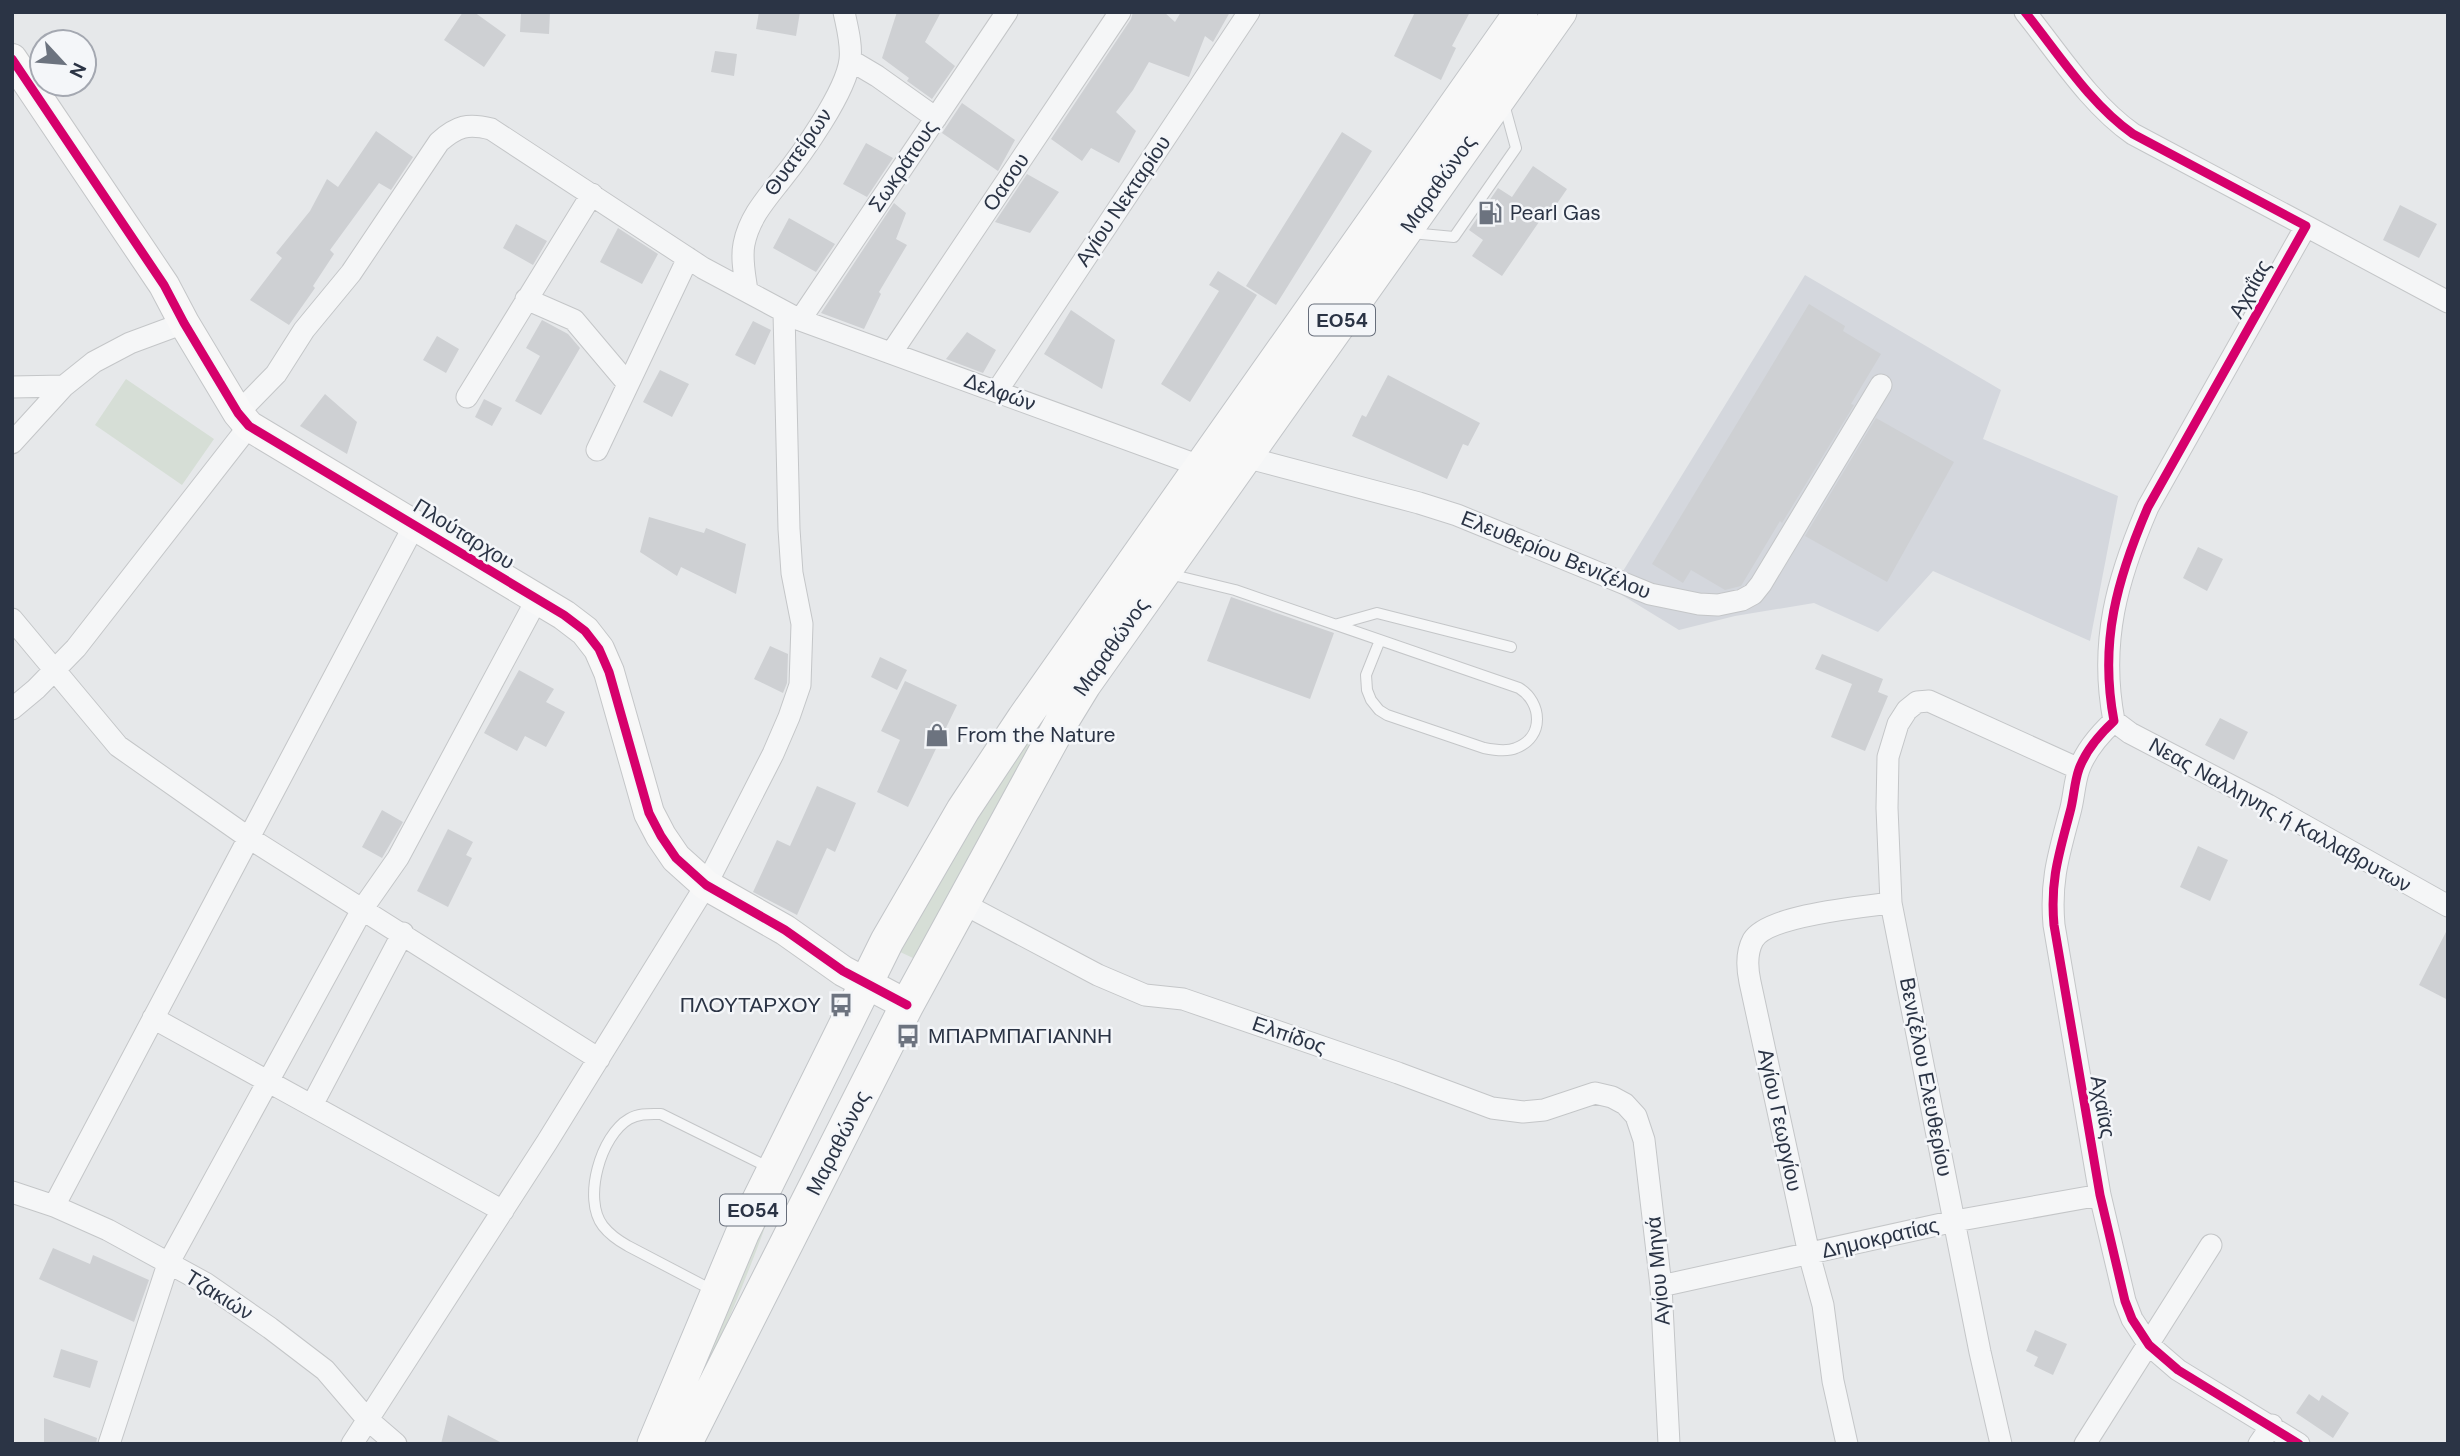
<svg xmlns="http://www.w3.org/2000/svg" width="2460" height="1456" font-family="'DM Sans',sans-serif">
<rect width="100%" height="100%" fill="#e6e8ea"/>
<path fill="#d4d7dd" d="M1805 275 2001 390 1983 439 2118 496 2090 641 1933 571 1878 632 1814 603 1735 616 1679 630 1612 589Z"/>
<path fill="#d6ded6" d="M126 379 214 439 182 485 95 425Z
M1072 672 916 955 913 958 898 951 931 887Z
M772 1208C745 1283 716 1353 680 1423L713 1333Z"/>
<path fill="#ced0d3" d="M463 12H474L506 35 484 67 444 40Z
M521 12H550L549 34 520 32Z
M759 12H800L796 36 756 29Z
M897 12H941L925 42 955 66 932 99 907 81 909 78 882 58Z
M1133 12H1164L1175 22 1181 12H1230L1213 42 1205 36 1189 77 1149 62 1133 90 1116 112 1136 131 1119 163 1091 148 1082 161 1051 139 1131 19Z
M1415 12H1470L1452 46 1456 48 1441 80 1394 56Z
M715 51 737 54 734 76 711 72Z
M962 103 1015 140 998 171 942 133Z
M376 131 413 157 391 190 379 183 330 250 334 254 313 286 315 288 289 325 250 300 282 258 276 253 310 211 327 179 338 187Z
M1342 132 1372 151 1276 305 1246 286Z
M866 143 893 158 867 197 843 184Z
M1533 166 1567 189 1545 221 1541 219 1502 276 1472 256 1483 240 1469 230 1498 188 1512 197Z
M1027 174 1059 192 1030 233 995 222Z
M894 203 906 213 896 239 907 245 879 292 881 294 864 329 821 313Z
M2400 205 2437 224 2419 258 2383 240Z
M789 218 835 244 816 272 773 248Z
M516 224 547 241 533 265 503 248Z
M618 228 658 254 642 284 600 262Z
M1218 271 1257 295 1190 402 1161 384 1219 291 1209 285Z
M1809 304 1845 326 1843 331 1881 354 1851 404 1854 405 1782 523 1780 521 1741 586 1725 590 1691 570 1683 583 1652 564Z
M1071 310 1115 340 1102 389 1044 354Z
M542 320 568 334 580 348 541 415 515 401 540 356 526 348Z
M753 321 771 330 755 365 735 355Z
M967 332 996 350 983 373 946 359Z
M437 336 459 349 446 373 423 360Z
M660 370 689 384 672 417 643 402Z
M1388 375 1480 423 1468 446 1463 444 1447 479 1352 436 1362 415 1366 417Z
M325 394 357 422 347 454 300 426Z
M484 399 502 408 492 426 475 417Z
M1876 418 1954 462 1887 582 1805 536Z
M649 517 704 533 706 528 746 544 736 594 681 567 677 576 640 552Z
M2198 547 2223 559 2207 591 2183 578Z
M1231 597 1334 633 1310 699 1207 661Z
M770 646 788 654 787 683 783 693 754 679Z
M1822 654 1883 679 1878 692 1888 696 1865 751 1831 737 1852 684 1815 669Z
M880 657 907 670 897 690 871 677Z
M519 670 554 689 546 702 565 712 546 747 525 736 517 751 484 733Z
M905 681 957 705 908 807 877 792 900 740 881 731Z
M2220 718 2248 732 2234 760 2205 745Z
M817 786 856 803 835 852 827 848 797 915 753 892 777 840 790 846Z
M382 810 403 822 382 858 362 847Z
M448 829 473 842 466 855 472 858 448 907 417 891Z
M2198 846 2228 860 2210 901 2180 887Z
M2448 928V1000L2419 985Z
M53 1248 90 1264 93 1255 149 1280 134 1322 39 1279Z
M2035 1330 2067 1344 2053 1375 2034 1366 2038 1357 2026 1351Z
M61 1349 98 1361 90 1388 53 1377Z
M2309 1394 2319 1401 2322 1395 2349 1413 2333 1438 2296 1413Z
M448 1415 504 1444H441Z
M44 1418 97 1438 96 1444H44Z"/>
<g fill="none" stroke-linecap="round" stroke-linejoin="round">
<g stroke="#c4c6c8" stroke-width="12">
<path id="lane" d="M1411 233 1454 237 1516 148 1504 104
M1169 574 1235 590 1519 688C1542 702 1545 737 1516 748 1507 752 1494 750 1484 748L1387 715 1379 710 1371 700 1367 690 1366 675 1380 640
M1338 624 1377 613 1511 647
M714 1291 628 1246C619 1241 610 1235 603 1226 582 1199 601 1135 629 1119 639 1113 650 1114 661 1114L770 1168"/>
</g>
<g stroke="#c4c6c8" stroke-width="23">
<path id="street" d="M2025 12C2058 53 2090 104 2133 134L2306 226 2148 507C2117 579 2099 642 2114 721 2100 734 2086 750 2079 769 2074 783 2074 798 2070 812 2059 854 2050 880 2054 925L2100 1195 2125 1301 2132 1319 2149 1345 2178 1370 2299 1444
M850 60 877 76 936 118
M2306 226 2448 302
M747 291C745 276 741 259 744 244 749 218 766 199 781 180 802 154 846 92 850 60 852 44 847 27 844 12
M526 299 574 320 628 384
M800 320 1007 12
M892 352 1120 12
M12 387 64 386 94 362 130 343 184 323
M997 391 1249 12
M467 397 592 194
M238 413 276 374 304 330 351 273 439 142C457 126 468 123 491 129L703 268 800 320 1200 466
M12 443 64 386
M597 450 688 258
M1245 457 1419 503 1457 515 1650 594 1699 604 1718 605 1742 600 1753 594 1761 584 1881 385
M12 619 118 746 249 838 599 1059
M12 709 36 689 76 648 249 426
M2114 721 2130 733 2268 805 2448 906
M962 903 1098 975 1145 995 1183 999 1398 1073 1492 1108 1523 1112 1544 1110 1595 1093 1612 1097 1625 1104 1636 1116 1644 1140 1661 1286 1669 1444
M153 1018 503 1211
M312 1105 403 933
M12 1192 54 1206 108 1230 205 1283 270 1328 325 1370 367 1419 396 1444
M54 1206 415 524
M1661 1286 1955 1221 2100 1195
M109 1444 168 1264 363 908 398 858 537 599
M352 1444 547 1142 706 885 773 754 789 717 800 685 802 624 792 573 789 529 784 312
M1847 1444 1833 1381 1823 1305 1809 1254 1750 982C1747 968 1746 953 1753 940 1768 915 1861 907 1891 903
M2001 1444 1980 1352 1891 903 1887 808 1888 757 1898 724 1907 710 1917 702 1929 701 2079 769
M2085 1444 2211 1245
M2259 1444 2272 1425"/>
</g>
<g stroke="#c4c6c8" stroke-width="32">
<path id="secondary" d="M12 59 164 285 184 323 238 413 249 426 564 615 585 631 599 649 609 672 649 813 661 836 676 858 706 885 785 930 843 971 907 1005"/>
</g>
<g stroke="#c2c5c8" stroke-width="35">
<path id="primary" d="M654 1444 742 1234 887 941 963 810 1024 718 1521 12
M685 1444 907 1005 1062 721 1084 685 1560 12"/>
</g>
<use href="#lane" stroke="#f5f6f7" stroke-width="10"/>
<use href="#street" stroke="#f5f6f7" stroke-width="21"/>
<use href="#secondary" stroke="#f8f8f8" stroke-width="30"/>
<use href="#primary" stroke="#f8f8f8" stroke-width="33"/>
<g stroke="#f4f6f9" stroke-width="13">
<path id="cycleway" d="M2025 12C2058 53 2090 104 2133 134L2306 226 2148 507C2117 579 2099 642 2114 721 2100 734 2086 750 2079 769 2074 783 2074 798 2070 812 2059 854 2050 880 2054 925L2100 1195 2125 1301 2132 1319 2149 1345 2178 1370 2299 1444
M12 59 164 285 184 323 238 413 249 426 564 615 585 631 599 649 609 672 649 813 661 836 676 858 706 885 785 930 843 971 907 1005"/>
</g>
<use href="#cycleway" stroke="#d6006c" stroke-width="9"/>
</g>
<defs>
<g id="fuel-bare" transform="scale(1.89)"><path d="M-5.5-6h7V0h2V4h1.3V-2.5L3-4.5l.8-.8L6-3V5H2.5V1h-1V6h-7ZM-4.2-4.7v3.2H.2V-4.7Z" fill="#6c737f" stroke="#f4f6f9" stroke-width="2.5" paint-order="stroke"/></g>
<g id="shop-bare" transform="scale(1.89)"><path d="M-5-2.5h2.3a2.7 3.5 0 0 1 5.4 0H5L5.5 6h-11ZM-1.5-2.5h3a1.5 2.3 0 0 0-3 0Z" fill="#6c737f" stroke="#f4f6f9" stroke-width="2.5" paint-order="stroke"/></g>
<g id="bus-bare" transform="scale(1.89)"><path d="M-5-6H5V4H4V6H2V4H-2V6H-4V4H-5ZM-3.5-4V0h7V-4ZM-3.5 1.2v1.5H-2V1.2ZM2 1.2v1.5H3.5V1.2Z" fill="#6c737f" stroke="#f4f6f9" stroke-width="2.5" paint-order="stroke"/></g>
</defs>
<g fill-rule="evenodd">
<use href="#fuel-bare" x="1490" y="213"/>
<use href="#shop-bare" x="937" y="735"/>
<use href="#bus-bare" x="841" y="1005"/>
<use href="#bus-bare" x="908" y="1036"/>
</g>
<g text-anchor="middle" stroke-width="5" stroke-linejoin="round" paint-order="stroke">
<g fill="#f4f6f9" stroke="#676e7b" stroke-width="2">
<rect x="1309" y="304.5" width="66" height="31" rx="5"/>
<rect x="720" y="1194.5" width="66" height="31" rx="5"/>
</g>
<g font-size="19" font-weight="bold" fill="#2b3445">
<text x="1342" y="327">ΕΟ54</text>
<text x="753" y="1217">ΕΟ54</text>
</g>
<g font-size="21" fill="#2b3445" stroke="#f4f6f9">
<text transform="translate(798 152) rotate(-55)" y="7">Θυατείρων</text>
<text transform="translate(903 166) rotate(-56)" y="7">Σωκράτους</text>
<text transform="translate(1006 182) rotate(-56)" y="7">Οασου</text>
<text transform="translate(1438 184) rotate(-55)" y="7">Μαραθώνος</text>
<text transform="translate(1123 201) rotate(-56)" y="7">Αγίου Νεκταρίου</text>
<text transform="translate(2250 289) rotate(-61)" y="7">Αχαΐας</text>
<text transform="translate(1000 392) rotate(20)" y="7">Δελφών</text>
<text transform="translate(464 534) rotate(32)" y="7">Πλούταρχου</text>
<text transform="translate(1556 555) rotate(22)" y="7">Ελευθερίου Βενιζέλου</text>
<text transform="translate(1111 647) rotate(-55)" y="7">Μαραθώνος</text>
<text transform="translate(2280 815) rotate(29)" y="7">Νεας Nαλληνης ή Καλλαβρυτων</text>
<text transform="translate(1289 1035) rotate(19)" y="7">Ελπίδος</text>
<text transform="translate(1926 1077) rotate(79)" y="7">Βενιζέλου Ελευθερίου</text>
<text transform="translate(2103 1107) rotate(80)" y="7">Αχαϊας</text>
<text transform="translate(1780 1120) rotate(78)" y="7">Αγίου Γεωργίου</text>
<text transform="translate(838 1143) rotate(-63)" y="7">Μαραθώνος</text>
<text transform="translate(1880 1238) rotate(-13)" y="7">Δημοκρατίας</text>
<text transform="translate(1658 1271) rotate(-95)" y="7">Αγίου Μηνά</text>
<text transform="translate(219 1295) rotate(32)" y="7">Τζακιών</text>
</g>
<g font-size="21" fill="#2b3445" stroke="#f4f6f9" text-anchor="start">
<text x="1510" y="220">Pearl Gas</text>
<text x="957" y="742">From the Nature</text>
<text x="821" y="1012" text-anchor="end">ΠΛΟΥΤΑΡΧΟΥ</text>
<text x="928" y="1043">ΜΠΑΡΜΠΑΓΙΑΝΝΗ</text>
</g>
</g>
<rect width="2460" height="1456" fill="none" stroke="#2b3445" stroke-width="28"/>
<g transform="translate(63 63) rotate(116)"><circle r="33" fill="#f4f6f9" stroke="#a4a8b1" stroke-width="2"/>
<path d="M0-5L12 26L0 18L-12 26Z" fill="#6c737f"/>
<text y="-10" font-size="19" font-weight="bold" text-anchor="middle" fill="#2b3445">N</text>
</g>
</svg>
